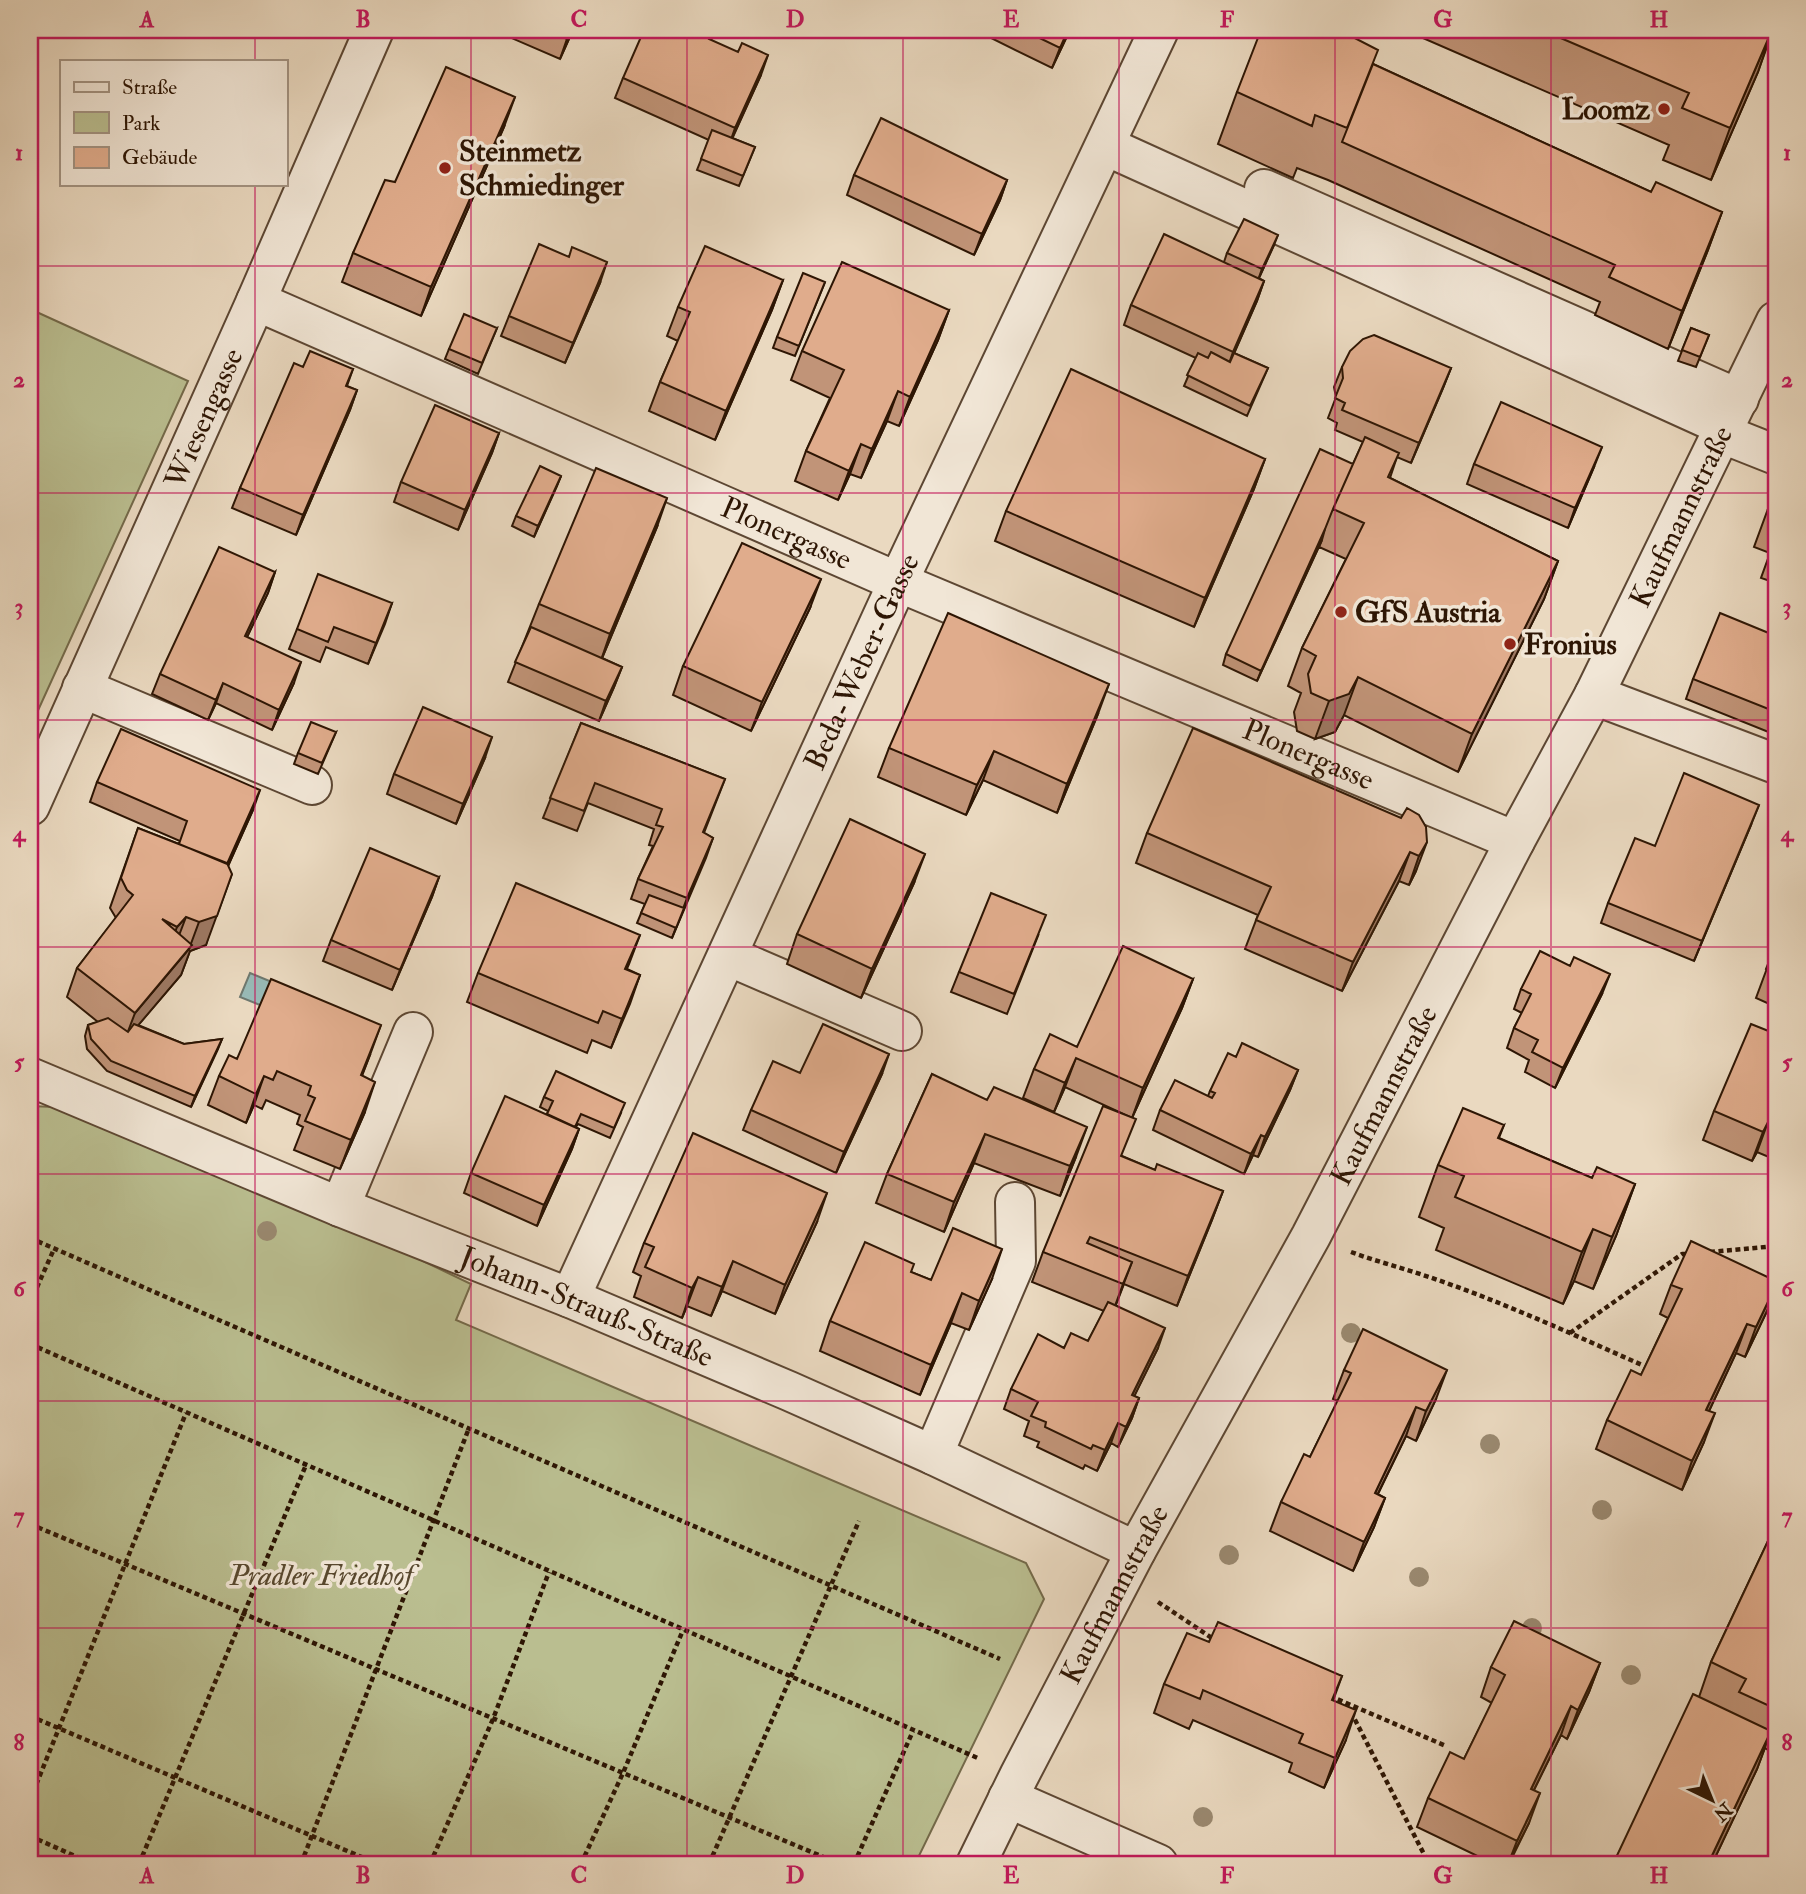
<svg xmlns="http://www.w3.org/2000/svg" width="1806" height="1894" font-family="'IM FELL Double Pica',serif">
<rect width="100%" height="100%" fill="#ead9c0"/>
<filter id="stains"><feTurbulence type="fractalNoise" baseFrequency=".00286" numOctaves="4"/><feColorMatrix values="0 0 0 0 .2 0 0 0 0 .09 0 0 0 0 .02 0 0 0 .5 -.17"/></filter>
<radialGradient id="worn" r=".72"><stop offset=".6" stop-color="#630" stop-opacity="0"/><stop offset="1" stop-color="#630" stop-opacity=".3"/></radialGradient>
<path fill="#babe90" stroke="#746a4a" stroke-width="2" d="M30 309 188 381 30 728Z
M30 1106 105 1109 471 1284 456 1320 1026 1563 1044 1599 915 1864H30Z"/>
<path fill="#98bab6" stroke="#6e786f" stroke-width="2" d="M250 973 313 999 303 1022 240 997Z"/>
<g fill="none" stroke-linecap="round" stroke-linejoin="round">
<g stroke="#5d4733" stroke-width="42">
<g id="minor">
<path d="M1106 146 1726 427"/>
<path d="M1264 189 1739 399"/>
<path id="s1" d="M256 301 898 582 1515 841"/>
<path d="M1723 434 1776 455"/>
<path d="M82 688 312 785"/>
<path d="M1594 695 1776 764"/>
<path id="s2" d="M30 806 256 301 374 30"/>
<path d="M728 956 902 1031"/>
<path id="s3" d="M30 1077 340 1207 570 1298 789 1391 933 1455 1136 1551"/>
<path d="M340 1207 413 1032"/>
<path id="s4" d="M570 1298 898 582 1159 30"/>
<path d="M933 1455 1016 1261 1015 1202"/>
<path d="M1008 1798 1158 1864"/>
<path id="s5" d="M976 1864 1019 1776 1136 1551 1311 1236 1515 841 1594 695 1776 321"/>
</g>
</g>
<path stroke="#2e1604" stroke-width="4.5" stroke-dasharray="5 3.5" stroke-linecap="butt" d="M30 1238 1000 1659
M1351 1252C1375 1261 1399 1267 1423 1275 1496 1299 1572 1334 1642 1365
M1710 1252 1776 1246
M30 1303 54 1249
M1570 1333 1682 1254H1691
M30 1344 980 1759
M30 1524 840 1864
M1158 1602 1215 1640
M1330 1696 1446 1746
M1351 1712 1429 1864
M30 1716 378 1864
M30 1800 186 1413
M30 1836 93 1864
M139 1864 306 1465
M301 1864 469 1428
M430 1864 493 1719 549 1572
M581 1864 623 1773 683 1630
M709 1864 859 1521
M854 1864 913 1731"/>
<use href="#minor" stroke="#f1e6d6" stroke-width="38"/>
</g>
<g fill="#9a8970">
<circle cx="267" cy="1231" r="10"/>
<circle cx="1351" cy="1333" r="10"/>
<circle cx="1490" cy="1444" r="10"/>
<circle cx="1602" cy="1510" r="10"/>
<circle cx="1229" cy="1555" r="10"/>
<circle cx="1419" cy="1577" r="10"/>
<circle cx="1532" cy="1628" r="10"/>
<circle cx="1631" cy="1675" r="10"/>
<circle cx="1203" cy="1817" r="10"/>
</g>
<path fill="#c19478" stroke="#2e1604" stroke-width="2" d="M493 30H573L560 59Z
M991 30H1070L1052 68 989 37Z
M1410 30H1773L1758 72 1711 180 1663 160 1669 145 1409 32Z
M1343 32 1373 64 1651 192 1722 212 1708 250 1668 349 1595 315 1600 302 1328 180 1297 168 1293 178 1218 144 1237 92Z
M710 39 761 75 732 138 755 147 739 186 697 170 709 140 615 98 623 78Z
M504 127 421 316 342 282 353 253 395 182Z
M854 175 1007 180 1000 200 974 255 847 195Z
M1274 245 1259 278 1264 281 1257 301 1234 353 1268 368 1247 416 1184 386 1196 358 1124 325 1131 305 1224 262 1227 253Z
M783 280 772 310 715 440 649 411 660 382 678 341 667 336 678 307Z
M825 282 795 356 773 348 777 337Z
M600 283 565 363 501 336 509 316Z
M949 310 938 340 899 426 887 421 861 478 850 474 838 500 795 481 806 451 830 398 791 380 802 351Z
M497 328 478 374 445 359 449 349Z
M1691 328 1709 335 1696 367 1678 361Z
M303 367 353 369 347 386 357 390 350 410 296 535 232 508 240 488Z
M1342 367 1451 368 1443 388 1411 463 1397 457 1390 478 1558 561 1544 599 1458 772 1344 715 1335 732 1315 739 1297 731 1294 712 1301 693 1288 686 1302 648 1346 559 1319 547 1322 540 1257 681 1223 665 1226 654 1353 464 1363 442 1335 430 1337 423 1328 418 1336 397 1334 387Z
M499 433 492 453 458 530 394 502 401 482Z
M1265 459 1254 489 1194 627 995 541 1006 511Z
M1474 464 1594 467 1568 528 1467 484Z
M561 476 534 537 512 526 516 516Z
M1776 487V583L1761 578 1770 553 1754 547Z
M657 527 602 658 622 667 614 687 599 721 508 682 539 604Z
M275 572 268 593 247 637 294 683 272 730 216 703 208 720 152 694 160 674Z
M392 603 368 664 326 647 320 662 289 649 297 629Z
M810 608 751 731 673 695 683 666Z
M1776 636V735L1686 699 1693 679Z
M1098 714 1057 813 983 780 966 815 878 777 889 748Z
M581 723 725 779 704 833 713 838 672 938 637 923 645 904 631 899 638 879 653 846 649 845 654 829 588 803 577 831 543 818Z
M336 732 318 774 294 764 298 753Z
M485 758 456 824 387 794 394 774Z
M97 782 253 810 228 866 206 945 190 951 181 975 138 1025 184 1044 222 1039 191 1107 107 1071 87 1049 85 1036 88 1025 98 1022 67 997 77 968 116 918 110 908 138 828 179 844 180 841 90 802Z
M1401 818 1426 827 1416 871 1409 885 1399 881 1342 991 1245 949 1258 915 1136 863 1147 833Z
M1751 825 1694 961 1601 923 1608 903 1655 846Z
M439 877 432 897 392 990 323 961 331 940Z
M914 883 861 998 787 964 797 934Z
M1038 936 1007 1014 951 992 959 972Z
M1776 944V1007L1756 998Z
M627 969 640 975 611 1048 592 1040 587 1053 467 1002 478 973Z
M1193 979 1182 1008 1132 1118 1065 1087 1054 1112 1023 1098 1034 1069 1077 1047Z
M1521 989 1602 994 1555 1088 1525 1072 1529 1060 1507 1048 1514 1028 1522 1013 1514 1009Z
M1776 1034V1160L1757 1152 1752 1161 1703 1140 1714 1111Z
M370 1055 362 1076 365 1112 340 1169 294 1150 303 1127 297 1124 300 1115 266 1100 262 1109 254 1105 246 1123 208 1105 219 1076 237 1059Z
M1236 1057 1298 1070 1290 1090 1258 1157 1253 1155 1244 1174 1153 1130 1160 1110 1208 1096 1210 1091Z
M800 1073 882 1074 836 1173 743 1130 751 1110Z
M932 1074 1076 1157 1060 1196 974 1163 944 1232 876 1203 887 1174Z
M544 1097 621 1113 610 1138 578 1124 576 1127 579 1129 572 1149 537 1226 464 1193 471 1173 547 1114 548 1111 540 1107Z
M1504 1125 1499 1138 1592 1178 1635 1184 1616 1236 1593 1289 1574 1281 1563 1304 1436 1250 1444 1228 1419 1217 1438 1165Z
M1122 1156 1155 1170 1223 1191 1212 1220 1177 1306 1124 1284 1116 1305 1158 1348 1134 1396 1139 1398 1132 1418 1118 1447 1111 1443 1097 1471 1085 1465 1083 1469 1037 1447 1039 1442 1024 1436 1029 1421 1004 1409 1011 1389 1064 1348 1088 1341 1104 1311 1032 1282 1043 1252Z
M817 1222 775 1314 722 1291 711 1316 687 1306 682 1318 634 1297 641 1276 633 1272 644 1243Z
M911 1272 931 1280 992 1279 969 1330 951 1323 920 1395 820 1351 830 1321Z
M1776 1281V1287L1767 1311 1745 1357 1736 1353 1709 1411 1704 1442 1682 1490 1596 1449 1607 1420 1641 1375 1668 1318 1660 1314 1671 1285Z
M1344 1370 1436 1399 1416 1441 1406 1436 1378 1494 1385 1498 1374 1527 1353 1571 1270 1531 1281 1502 1310 1457 1338 1401 1333 1399Z
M1776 1524V1732L1768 1750 1765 1748 1757 1769 1712 1864H1613L1699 1697 1711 1662Z
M1209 1642 1342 1676 1333 1701 1346 1740 1324 1788 1289 1772 1292 1763 1193 1720 1189 1729 1154 1713 1164 1684Z
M1600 1663 1589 1692 1567 1739 1561 1735 1534 1790 1529 1823 1509 1864H1494L1417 1827 1428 1798 1464 1759 1492 1703 1481 1697 1491 1667Z"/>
<path fill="#9d7862" stroke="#2e1604" stroke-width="2" d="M572 30H573L560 59 567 39Z
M1068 30H1070L1052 68 1060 48Z
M1772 30 1758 72 1711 180 1730 128Z
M768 55 761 75 728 148 735 128Z
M515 97 504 127 421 316 431 287Z
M1007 180 1000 200 974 255 982 234Z
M1722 212 1708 250 1668 349 1682 311Z
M1278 235 1274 245 1258 280 1262 269Z
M607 262 600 283 565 363 573 343Z
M783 280 772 310 715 440 726 411Z
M1264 281 1257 301 1226 372 1233 352Z
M949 310 938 340 899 426 910 397Z
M1451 368 1443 388 1411 463 1419 443Z
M357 390 350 410 296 535 303 515Z
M898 391 887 421 861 478 872 449Z
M499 433 492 453 458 530 465 510Z
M861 444 850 474 838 500 849 471Z
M1602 447 1594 467 1568 528 1575 508Z
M1265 459 1254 489 1194 627 1205 598Z
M561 476 557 486 534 537 538 526Z
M667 498 657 527 600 663 610 634Z
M1325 529 1322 540 1257 681 1261 671Z
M1558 561 1544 599 1458 772 1472 734Z
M275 572 268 593 238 656 245 636Z
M821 579 810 608 751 731 762 702Z
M392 603 385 624 368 664 376 643Z
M301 662 294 683 272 730 279 710Z
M622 667 614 687 599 721 606 701Z
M1358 677 1344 715 1335 732 1315 739 1329 701Z
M223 683 216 703 208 720 216 700Z
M1109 684 1098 714 1057 813 1067 784Z
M492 737 485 758 456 824 463 804Z
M994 751 983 780 966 815 977 785Z
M260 790 253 810 216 893 223 872Z
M1759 805 1751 825 1694 961 1702 941Z
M713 838 706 858 672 938 687 898Z
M1427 842 1416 871 1409 885 1419 856Z
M1410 852 1399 881 1342 991 1353 962Z
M925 854 914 883 861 998 872 969Z
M232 874 206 945 190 951 181 975 124 1042 135 1013 189 949 199 922Z
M439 877 432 897 392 990 400 970Z
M186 917 175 946 166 956 177 927Z
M640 935 629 964 614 998 625 969Z
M1610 974 1602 994 1555 1088 1563 1068Z
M640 975 630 1004 611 1048 622 1019Z
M1193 979 1182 1008 1132 1118 1143 1088Z
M381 1025 370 1055 350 1105 361 1075Z
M222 1039 218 1049 191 1107 195 1096Z
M889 1054 882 1074 836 1173 844 1152Z
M1076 1058 1065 1087 1054 1112 1065 1083Z
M1298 1070 1290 1090 1258 1157 1265 1137Z
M264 1076 254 1105 246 1123 256 1094Z
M375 1082 365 1112 340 1169 351 1140Z
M1768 1122 1757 1152 1752 1161 1763 1132Z
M1087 1127 1076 1157 1060 1196 1070 1166Z
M579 1129 572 1149 537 1226 544 1205Z
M985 1134 974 1163 944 1232 954 1202Z
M1261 1135 1253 1155 1244 1174 1251 1154Z
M1635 1184 1616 1236 1593 1289 1612 1237Z
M1223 1191 1212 1220 1177 1306 1188 1276Z
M827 1193 817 1222 775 1314 785 1285Z
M1593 1229 1574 1281 1563 1304 1582 1252Z
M1002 1249 992 1279 969 1330 979 1301Z
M733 1261 722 1291 711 1316 722 1287Z
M1132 1262 1121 1291 1112 1314 1123 1284Z
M698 1277 687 1306 682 1318 692 1288Z
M1776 1285 1767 1311 1745 1357 1756 1327Z
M962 1293 951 1323 920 1395 931 1365Z
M1747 1324 1736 1353 1696 1439 1706 1410Z
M1165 1328 1158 1348 1125 1415 1132 1395Z
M1447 1370 1436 1399 1416 1441 1426 1411Z
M1139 1398 1132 1418 1118 1447 1126 1427Z
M1416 1407 1406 1436 1364 1522 1375 1493Z
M1715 1413 1704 1442 1682 1490 1692 1461Z
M1118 1423 1111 1443 1097 1471 1105 1450Z
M1385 1498 1374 1527 1353 1571 1364 1542Z
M1600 1663 1589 1692 1567 1739 1578 1710Z
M1571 1706 1561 1735 1520 1818 1531 1789Z
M1356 1710 1346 1740 1324 1788 1335 1758Z
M1776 1727V1732L1768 1750Z
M1771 1731 1757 1769 1712 1864H1708Z
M1540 1793 1529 1823 1508 1864 1517 1841Z"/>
<path fill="#e0ac8c" stroke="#2e1604" stroke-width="2" d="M546 30H572L567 39Z
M644 30H713L709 39 738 52 742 43 768 55 735 128 623 78Z
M1023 30H1068L1060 48Z
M1261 30H1344L1343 32 1378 50 1347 128 1315 115 1312 126 1237 92Z
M1542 30H1772L1730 128 1682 108 1689 93Z
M1373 64 1651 192 1656 182 1722 212 1682 311 1609 277 1615 265 1342 142Z
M446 67 515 97 431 287 353 253 385 180 395 182Z
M881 118 1007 180 982 234 854 175Z
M712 130 755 147 743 176 701 159Z
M1244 219 1278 235 1262 269 1227 253Z
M1164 234 1264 281 1233 352 1131 305Z
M539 244 569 257 572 247 607 262 573 343 509 316Z
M705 246 783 280 726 411 660 382 690 312 678 307Z
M842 262 949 310 910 397 898 391 872 449 861 444 849 471 806 451 844 370 802 351Z
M803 273 825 282 799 346 777 337Z
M464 314 497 328 482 363 449 349Z
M1691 328 1709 335 1700 357 1682 350Z
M1374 335 1451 368 1419 443 1342 410 1345 403 1335 398 1343 378 1342 367 1350 351 1363 339Z
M310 351 353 369 346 386 357 390 303 515 240 488 294 363 303 367Z
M1211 352 1230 362 1234 353 1268 368 1250 406 1187 375 1198 353 1208 358Z
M1071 369 1265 459 1205 598 1006 511Z
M1501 402 1602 447 1575 508 1474 464Z
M435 405 499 433 465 510 401 482Z
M1365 437 1399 453 1388 477 1558 561 1472 734 1358 677 1349 694 1329 701 1311 693 1308 674 1316 656 1302 648 1364 523 1333 509Z
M1320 449 1353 464 1333 509 1325 529 1261 671 1226 654Z
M540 466 561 476 538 526 516 516Z
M596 468 667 498 610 634 539 604Z
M1776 487V512L1768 509Z
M742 543 821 579 762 702 683 666Z
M219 547 275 572 245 636 301 662 279 710 223 683 216 700 160 674Z
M318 574 392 603 376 643 334 627 328 642 297 629Z
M948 613 1109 684 1067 784 994 751 977 785 889 748Z
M1720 613 1776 636V712L1693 679Z
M531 627 622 667 606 701 515 662Z
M423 707 492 737 463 804 394 774Z
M311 722 336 732 322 763 298 753Z
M581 723 725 779 703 832 713 838 687 898 638 879 663 827 656 825 662 809 595 783 584 811 550 798Z
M1193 728 1401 818 1407 808 1419 815 1426 827 1427 842 1419 856 1410 852 1353 962 1256 920 1271 887 1147 833Z
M121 729 260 790 227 864 179 844 187 821 97 782Z
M1684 773 1759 805 1702 941 1608 903 1635 838 1655 846Z
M850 819 925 854 872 969 797 934Z
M138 828 227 863 232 874 217 916 199 922 186 917 177 927 162 919 192 945 135 1013 77 968 133 895 127 890 121 878Z
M370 848 439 877 400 970 331 940Z
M516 883 640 935 625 969 640 975 622 1019 603 1011 598 1023 478 973Z
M991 893 1046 915 1014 994 959 972Z
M649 895 684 908 676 928 641 913Z
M1776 944V973L1766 969Z
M1123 946 1193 979 1143 1088 1076 1058 1065 1083 1034 1069 1050 1034 1077 1047Z
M1540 951 1570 966 1574 957 1610 974 1563 1068 1532 1052 1538 1040 1514 1028 1531 994 1521 989Z
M271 979 381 1025 361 1075 375 1082 351 1140 305 1121 315 1098 308 1095 311 1086 277 1071 273 1080 264 1076 256 1094 219 1076 229 1055 237 1059Z
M108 1018 128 1032 134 1024 184 1044 222 1039 195 1096 111 1061 91 1039 88 1025Z
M823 1024 889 1054 844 1152 751 1110 773 1061 800 1073Z
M1751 1024 1776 1034V1126L1768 1122 1763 1132 1714 1111Z
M1242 1043 1298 1070 1265 1137 1261 1135 1251 1154 1160 1110 1175 1080 1212 1098 1215 1093 1210 1091 1228 1053 1236 1057Z
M556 1071 625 1103 614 1128 581 1114 575 1127 547 1114 553 1101 544 1097Z
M932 1074 987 1100 994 1087 1087 1127 1070 1166 985 1134 954 1202 887 1174Z
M505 1096 579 1129 544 1205 471 1173Z
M1103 1106 1136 1119 1121 1156 1155 1170 1157 1164 1223 1191 1188 1276 1090 1237 1087 1243 1132 1262 1123 1284 1043 1252Z
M1463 1108 1504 1125 1498 1138 1592 1178 1597 1167 1635 1184 1612 1237 1593 1229 1582 1252 1455 1197 1464 1176 1438 1165Z
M693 1133 827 1193 785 1285 733 1261 722 1287 698 1277 692 1288 645 1267 654 1247 644 1243Z
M953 1228 1002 1249 979 1301 962 1293 931 1365 830 1321 865 1242 914 1264 911 1272 931 1280Z
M1691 1241 1776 1281V1285L1756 1327 1747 1324 1706 1410 1715 1413 1692 1461 1607 1420 1631 1370 1641 1375 1682 1289 1671 1285Z
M1108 1302 1165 1328 1132 1395 1139 1398 1126 1427 1118 1423 1105 1450 1093 1445 1091 1449 1045 1427 1046 1422 1031 1416 1038 1402 1011 1389 1038 1334 1064 1348 1071 1333 1088 1341Z
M1363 1329 1447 1370 1426 1411 1416 1407 1375 1493 1385 1498 1364 1542 1281 1502 1304 1454 1310 1457 1351 1373 1344 1370Z
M1776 1524V1709L1739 1692 1746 1679 1711 1662Z
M1514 1621 1600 1663 1578 1710 1571 1706 1531 1789 1540 1793 1517 1841 1428 1798 1450 1752 1464 1759 1505 1675 1491 1667Z
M1218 1622 1342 1676 1332 1700 1356 1710 1335 1758 1299 1743 1303 1734 1203 1690 1200 1699 1164 1684 1187 1633 1209 1642Z
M1693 1694 1771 1731 1708 1864H1613Z"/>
<path fill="none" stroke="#c2185b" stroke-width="2" stroke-opacity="0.55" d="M255 30V61M471 30V1864M687 30V1864M903 30V1864M1119 30V1864M1335 30V1864M1551 30V1864M255 184V1864M30 266H1776M30 493H1776M30 720H1776M30 947H1776M30 1174H1776M30 1401H1776M30 1628H1776"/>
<g fill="#8f2418" stroke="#f1e6d6" stroke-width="2.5">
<circle cx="1664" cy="109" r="7"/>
<circle cx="445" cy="168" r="7"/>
<circle cx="1341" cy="612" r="7"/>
<circle cx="1510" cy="644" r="7"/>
</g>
<g text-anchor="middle" stroke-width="7" stroke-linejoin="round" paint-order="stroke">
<g font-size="30" font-weight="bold" fill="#2e1604" stroke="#f1e6d6" text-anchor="start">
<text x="1650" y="119" text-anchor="end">Loomz</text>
<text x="459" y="161">Steinmetz<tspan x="459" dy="34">Schmiedinger</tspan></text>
<text x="1355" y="622">GfS Austria</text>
<text x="1524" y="654">Fronius</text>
</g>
<g font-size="30" fill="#2e1604" stroke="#f1e6d6">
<text dy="10" stroke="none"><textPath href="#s2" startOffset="425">Wiesengasse</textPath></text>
<text dy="10" stroke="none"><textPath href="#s5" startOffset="1521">Kaufmannstraße</textPath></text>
<text dy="10" stroke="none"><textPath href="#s1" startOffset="579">Plonergasse</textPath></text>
<text dy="10" stroke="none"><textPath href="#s4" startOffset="700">Beda-Weber-Gasse</textPath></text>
<text dy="10" stroke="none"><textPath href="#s1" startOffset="1146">Plonergasse</textPath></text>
<text dy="10" stroke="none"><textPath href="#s5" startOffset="870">Kaufmannstraße</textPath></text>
<text dy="10" stroke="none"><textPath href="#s3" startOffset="602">Johann-Strauß-Straße</textPath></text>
<text dy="10" stroke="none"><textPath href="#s5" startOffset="303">Kaufmannstraße</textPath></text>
</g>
<g font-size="30" font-style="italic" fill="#58482e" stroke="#f1e6d6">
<text x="321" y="1585">Pradler Friedhof</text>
</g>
</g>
<rect width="1806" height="1894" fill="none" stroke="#ead9c0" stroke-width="77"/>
<rect x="60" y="60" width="228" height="126" fill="#f1e6d6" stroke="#a39382" stroke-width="2"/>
<rect x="74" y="82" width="35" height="10" fill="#f1e6d6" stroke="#a39382" stroke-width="2"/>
<text x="122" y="94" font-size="21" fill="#2e1604">Straße</text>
<rect x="74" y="112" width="35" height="21" fill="#babe90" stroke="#a39382" stroke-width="2"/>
<text x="122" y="130" font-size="21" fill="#2e1604">Park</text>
<rect x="74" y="147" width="35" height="21" fill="#e0ac8c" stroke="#a39382" stroke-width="2"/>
<text x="122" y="164" font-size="21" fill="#2e1604">Gebäude</text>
<g transform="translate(1712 1800) rotate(137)" stroke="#f1e6d6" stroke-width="5" paint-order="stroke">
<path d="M0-5L12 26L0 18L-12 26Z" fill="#2e1604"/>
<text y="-10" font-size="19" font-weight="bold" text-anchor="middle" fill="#2e1604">N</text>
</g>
<rect x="38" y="38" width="1730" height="1818" fill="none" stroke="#c2185b" stroke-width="2.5"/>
<g font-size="23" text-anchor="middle" font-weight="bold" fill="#c2185b">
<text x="147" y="27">A</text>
<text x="363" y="27">B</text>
<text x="579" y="27">C</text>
<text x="795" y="27">D</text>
<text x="1011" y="27">E</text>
<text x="1227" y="27">F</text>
<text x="1443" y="27">G</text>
<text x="1659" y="27">H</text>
<text x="19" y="160">1</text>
<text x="1787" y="160">1</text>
<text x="19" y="387">2</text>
<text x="1787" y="387">2</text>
<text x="19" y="614">3</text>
<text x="1787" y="614">3</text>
<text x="19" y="841">4</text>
<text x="1787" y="841">4</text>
<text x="19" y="1069">5</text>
<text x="1787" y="1069">5</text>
<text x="19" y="1296">6</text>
<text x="1787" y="1296">6</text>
<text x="19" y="1523">7</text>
<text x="1787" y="1523">7</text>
<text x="19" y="1750">8</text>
<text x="1787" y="1750">8</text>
<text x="147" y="1883">A</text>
<text x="363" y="1883">B</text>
<text x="579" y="1883">C</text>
<text x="795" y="1883">D</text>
<text x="1011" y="1883">E</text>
<text x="1227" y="1883">F</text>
<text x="1443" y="1883">G</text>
<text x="1659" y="1883">H</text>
</g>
<rect width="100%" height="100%" filter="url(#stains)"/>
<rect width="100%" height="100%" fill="url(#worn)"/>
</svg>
